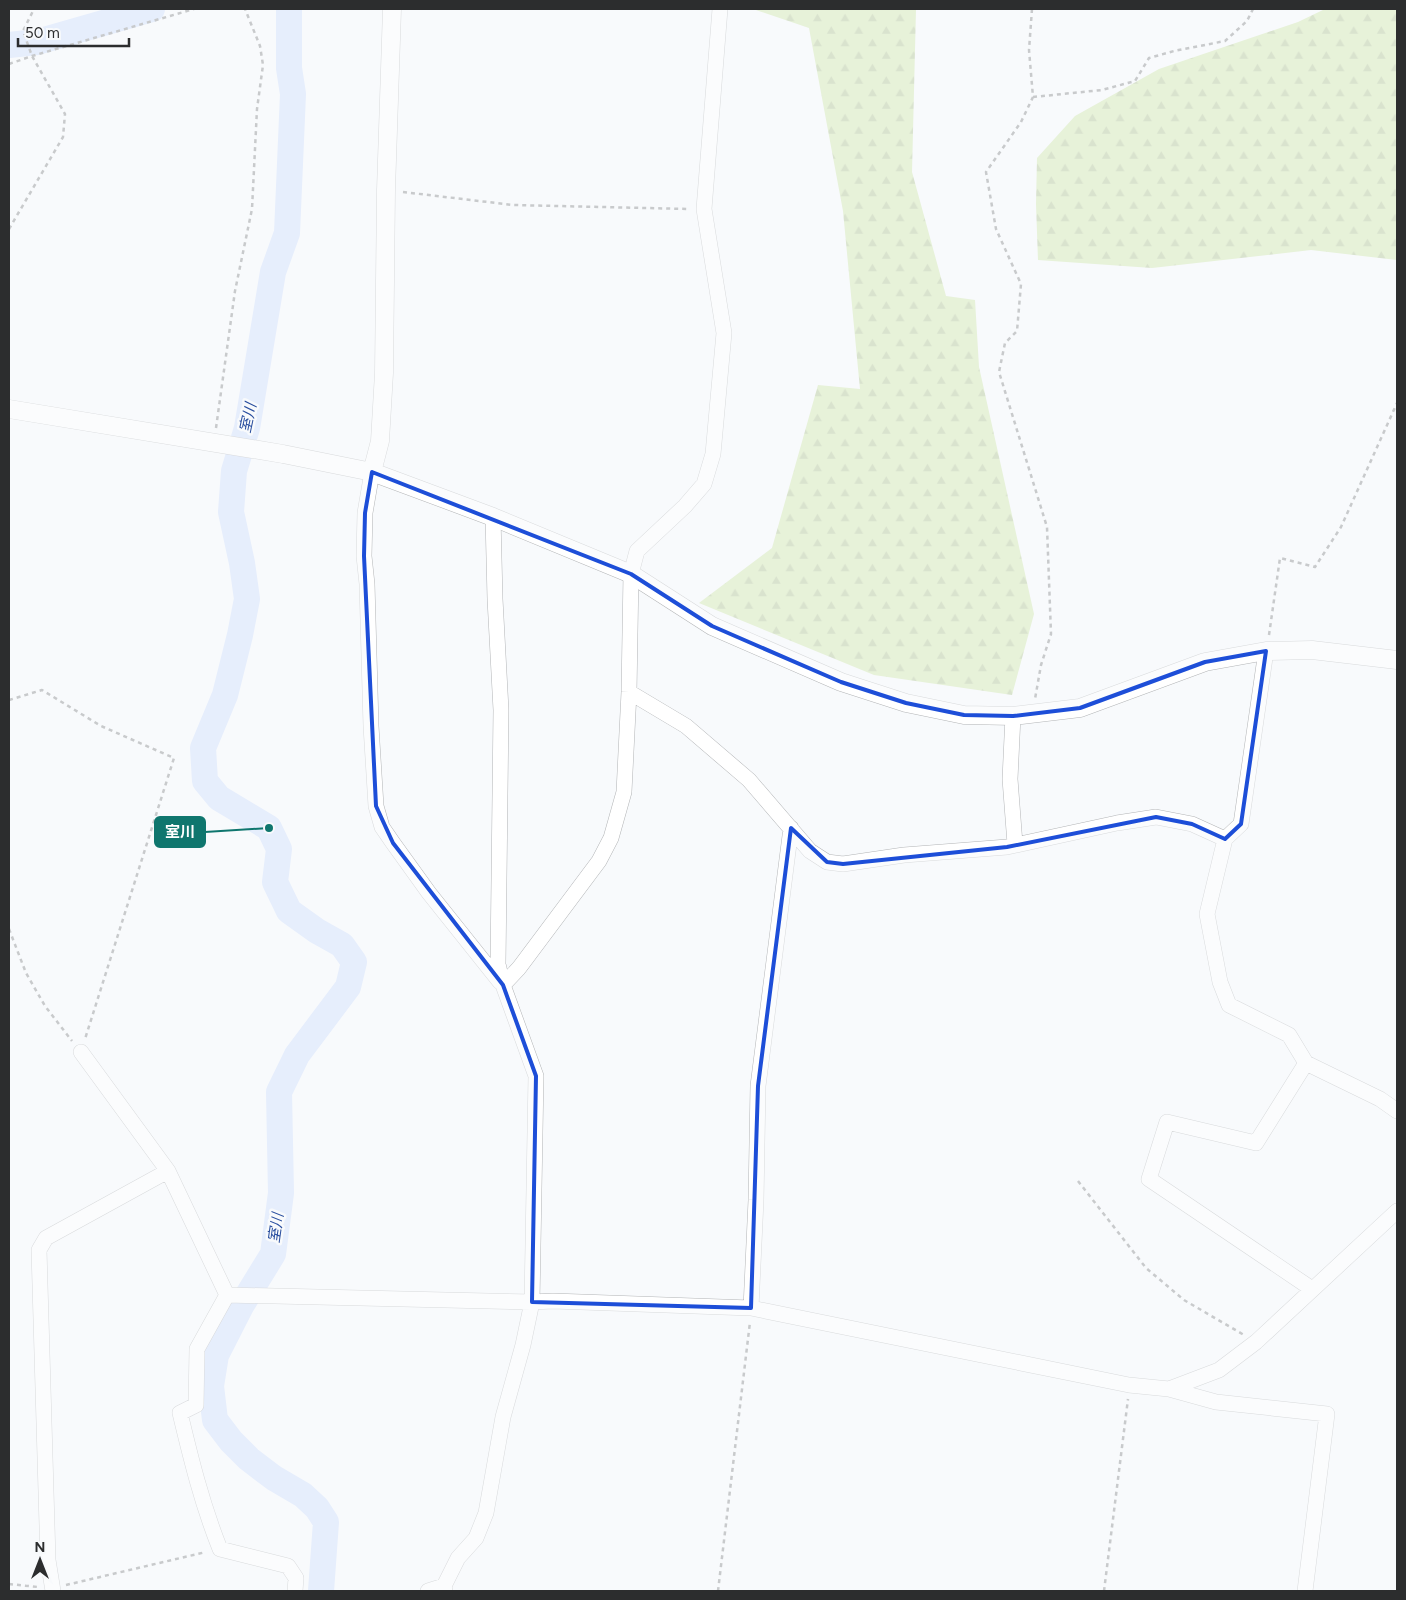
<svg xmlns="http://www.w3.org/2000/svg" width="1406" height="1600" font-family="Figtree,'Noto Sans JP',sans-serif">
<defs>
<pattern id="forest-firs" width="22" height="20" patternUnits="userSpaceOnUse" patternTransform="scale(1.25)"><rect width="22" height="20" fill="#d2e8af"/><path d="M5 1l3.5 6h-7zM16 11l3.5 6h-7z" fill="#b4c797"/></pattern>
</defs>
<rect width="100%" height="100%" fill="#f8fafc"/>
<path fill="url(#forest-firs)" d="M753 9H916L912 172 946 296 975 300 979 367 1034 614 1012 695 874 675 699 603 772 548 818 385 860 389 843 211 809 28Z
M1325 9H1397V260L1311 250 1152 268 1038 260 1036 204 1037 158 1075 116 1159 69 1298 22Z"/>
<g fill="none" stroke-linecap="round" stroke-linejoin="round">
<path stroke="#d0dffd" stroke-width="26" d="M289 9V68L293 94 287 233 273 272 247 428 234 471 231 512 242 563 247 599 240 635 225 695 203 748 205 781 219 798 269 828 279 849 275 882 289 911 317 931 342 945 354 962 348 987 297 1055 279 1092 281 1193 273 1254 241 1306 216 1355 211 1386 215 1420 231 1441 249 1459 274 1478 303 1495 317 1508 326 1522 321 1591
M9 45 37 42 152 9"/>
<g stroke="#b3b5b7" stroke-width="16">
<path id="minor" d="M372 472 365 513 364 556 367 584 371 726 376 806 382 827 393 843 429 893 500 982
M1266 651 1241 824 1225 839 1207 914 1220 982 1229 1005 1289 1035 1306 1063 1380 1099 1397 1111
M629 692 686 726 749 780 810 851 827 862 843 864 904 855 1007 847 1117 823 1156 817 1192 824 1225 839
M1013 716 1010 779 1015 844
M503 985 519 968 599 861 611 838 624 792 629 692 631 574 637 551 685 506 704 484 713 454 724 333 704 209 720 9
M81 1052 168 1171 227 1295
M1306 1063 1256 1143 1167 1122 1149 1179 1312 1289
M227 1295 532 1302 553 1301 751 1308 1129 1385 1169 1389 1216 1402 1327 1414 1305 1591
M227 1295 197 1349 196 1405 180 1413C191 1459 202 1504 220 1549L288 1566 296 1578 295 1591
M751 1308 756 1200 758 1086 791 828
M1169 1389 1219 1370 1256 1342 1397 1211
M53 1591 48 1560 39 1250 46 1238 168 1171
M428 1591 444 1586
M445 1591 444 1586 458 1558 476 1538 486 1513 503 1417 523 1345 532 1302 536 1076 503 985 498 964 501 710 495 599 493 517"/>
</g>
<g stroke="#b3b5b7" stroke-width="19">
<path id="tertiary" d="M392 9 386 190 384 373 380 441 372 472 493 517 631 574 712 626 841 682 906 703 964 715 1013 716 1080 708 1205 662 1266 651 1312 650 1397 660
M9 409 283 454 372 472"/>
</g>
<path stroke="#8f9192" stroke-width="2.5" stroke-dasharray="4 4" stroke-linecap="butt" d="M1032 9 1029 50 1033 97 1021 122 986 172 996 229 1021 284 1017 331 1005 343 999 372 1047 527 1051 634 1041 665 1035 699
M9 64 32 56 194 9
M1033 97 1102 90 1135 81 1149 58 1174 51 1225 41 1247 21 1253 9
M403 192 513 205 689 209
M9 229 63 137 65 114 32 56 23 31 34 9
M216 428 235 291 252 209 257 109 263 65 260 46 245 9
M1269 635 1280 558 1315 567 1341 527 1397 403
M9 700 42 690 101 726 174 758 85 1039
M9 929 26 973 45 1006 72 1041
M1078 1181 1146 1268 1184 1300 1244 1335
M9 1584 38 1587
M66 1585 206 1552
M718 1591 750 1322
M1104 1591 1128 1399"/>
<use href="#minor" stroke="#fff" stroke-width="15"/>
<use href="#tertiary" stroke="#fff" stroke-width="18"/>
</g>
<path d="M0 0H1406V1600H0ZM372 472 631 574 712 626 841 682 906 703 964 715 1013 716 1080 708 1205 662 1266 651 1241 824 1225 839 1192 824 1156 817 1007 847 843 864 827 862 791 828 758 1086 751 1308 532 1302 536 1076 503 985 393 843 376 806 364 556 365 513Z" fill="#f8fafc" fill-opacity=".55" fill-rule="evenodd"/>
<path fill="none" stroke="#1d4ed8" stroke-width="4" stroke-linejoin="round" d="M372 472 631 574 712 626 841 682 906 703 964 715 1013 716 1080 708 1205 662 1266 651 1241 824 1225 839 1192 824 1156 817 1007 847 843 864 827 862 791 828 758 1086 751 1308 532 1302 536 1076 503 985 393 843 376 806 364 556 365 513Z"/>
<g text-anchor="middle" stroke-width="5" stroke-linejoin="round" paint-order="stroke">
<g font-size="15" font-style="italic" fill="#294e9f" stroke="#f8fafc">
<text transform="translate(248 418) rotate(-78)" y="5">室川</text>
<text transform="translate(276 1228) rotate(-82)" y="5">室川</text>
</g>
</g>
<path fill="none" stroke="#0f766e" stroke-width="2" d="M269 828L205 832"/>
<circle fill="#0f766e" stroke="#f8fafc" stroke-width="2" cx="269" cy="828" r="5"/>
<rect fill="#0f766e" stroke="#0f766e" stroke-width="2" x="155" y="817" width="50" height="30" rx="5"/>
<g font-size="15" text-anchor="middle" font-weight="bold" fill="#fff">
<text x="180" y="837">室川</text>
</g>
<rect width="1406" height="1600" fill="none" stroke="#2c2d2e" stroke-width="20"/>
<g transform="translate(40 1560)" stroke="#f8fafc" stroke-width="4" paint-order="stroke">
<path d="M0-4L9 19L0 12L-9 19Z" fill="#2c2d2e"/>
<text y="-8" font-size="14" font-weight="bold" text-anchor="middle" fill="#2c2d2e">N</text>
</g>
<path d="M18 38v8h111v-8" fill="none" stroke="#2c2d2e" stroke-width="2.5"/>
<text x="25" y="38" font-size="15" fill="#2c2d2e" stroke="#f8fafc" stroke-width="4" paint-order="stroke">50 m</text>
</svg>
